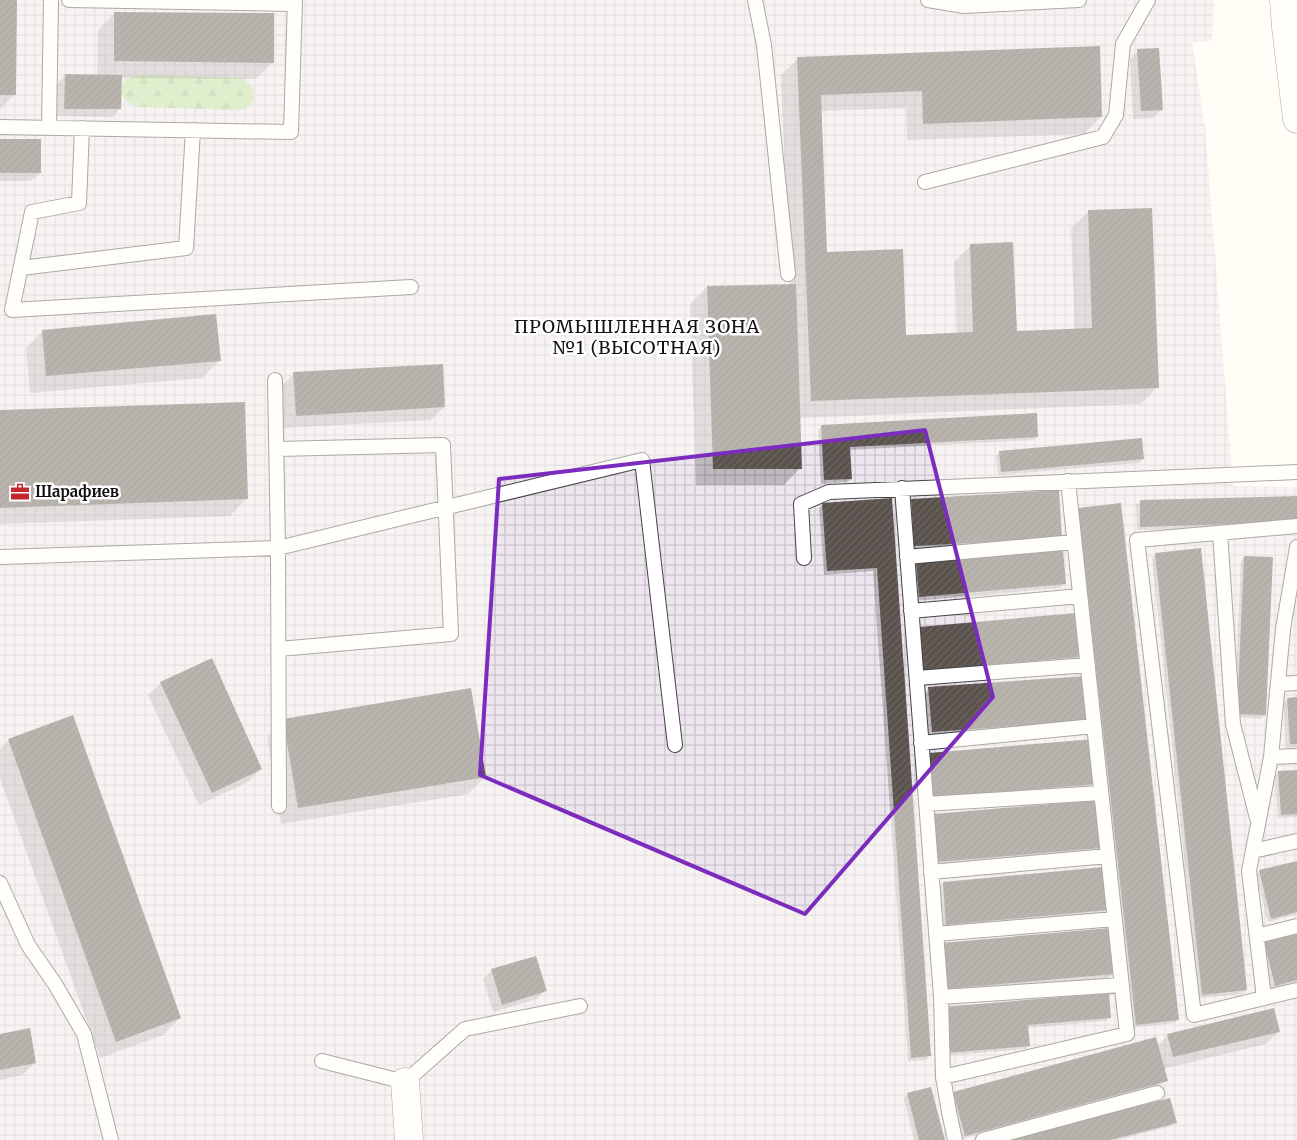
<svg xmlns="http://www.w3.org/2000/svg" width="1297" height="1140" font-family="Merriweather,serif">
<defs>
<pattern id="industrial-grid" width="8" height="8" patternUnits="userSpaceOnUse" patternTransform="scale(1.25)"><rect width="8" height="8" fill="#eee6ef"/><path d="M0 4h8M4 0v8" fill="none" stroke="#cbc4cc"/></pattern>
<pattern id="forest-firs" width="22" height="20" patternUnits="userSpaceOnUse" patternTransform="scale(1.25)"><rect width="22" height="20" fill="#b9dc9c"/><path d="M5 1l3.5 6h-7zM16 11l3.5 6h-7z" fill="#9ebc85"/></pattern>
<pattern id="building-hatch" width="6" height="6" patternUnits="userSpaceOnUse" patternTransform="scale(1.25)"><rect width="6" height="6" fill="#5a524d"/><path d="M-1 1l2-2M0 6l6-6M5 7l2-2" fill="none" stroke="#6d6662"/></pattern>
</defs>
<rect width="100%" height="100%" fill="#fffdf5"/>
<path fill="url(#industrial-grid)" d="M0 0H1214L1212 41 1192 42 1205 128 1233 486 1297 487V1140H0Z"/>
<path fill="url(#forest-firs)" d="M136 75 243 78 253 88 254 100 246 109 234 110 138 107 127 102 120 92 124 81Z"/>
<path fill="#0003" d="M0 0H16L14 95 0 109Z
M115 13 273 62 256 79 121 78 120 109 112 117 56 116 57 84 65 75 97 76 98 30Z
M1138 51 1162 110 1153 118 1133 119 1130 59Z
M798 59 1101 117 1084 134 907 140 906 108 820 111 826 253 905 336 957 334 954 262 971 245 1015 332 1075 330 1071 228 1088 212 1157 387 1141 404 799 418 800 468 784 485H696L690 304 707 287 789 286 781 75Z
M0 140 40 173 31 181H0Z
M43 331 219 361 202 378 30 393 26 348Z
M294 374 444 407 431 420 283 428 281 386Z
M0 412 246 499 230 516 0 524Z
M822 426 1037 436 1033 440 849 450 851 479 847 482 821 484 818 430Z
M1000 452 1143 459 1139 463 998 475 996 456Z
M891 500 929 1056 926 1060 908 1061 873 571 824 575 819 508 823 505Z
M912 500 1057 542 910 550 908 504Z
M1140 502 1293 526 1137 530 1136 505Z
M1078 509 1178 1019 1174 1023 1132 1028 1074 513Z
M1156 554 1246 990 1242 994 1199 998 1152 558Z
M1244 557 1265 715 1261 719 1234 717 1241 561Z
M916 563 1064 584 1060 588 915 601 912 567Z
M916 632 1078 657 1074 661 920 674Z
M161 683 261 769 248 782 199 805 148 695Z
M929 689 1088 720 928 736 925 693Z
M1297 698V747L1286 748 1284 703 1288 699Z
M284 720 485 777 468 794 281 824 267 737Z
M9 740 180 1018 163 1035 100 1058 0 778V749Z
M925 758 1096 783 1092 787 929 801Z
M1297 771V817L1278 818 1275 776 1279 772Z
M930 820 1101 847 1097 851 934 865Z
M1297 862V914L1268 922 1256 875 1260 871Z
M943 883 1107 909 1103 913 943 928 939 887Z
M1297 935V982L1271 989 1261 946 1265 942Z
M938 948 1113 974 1109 978 942 992Z
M492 970 545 991 537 999 493 1012 483 979Z
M939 1012 1110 1017 1106 1021 1027 1028 1029 1045 1025 1049 943 1056Z
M1279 1031 1266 1044 1163 1069 1166 1080 1162 1084 961 1139 950 1097 954 1093 1157 1046 1168 1035Z
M0 1035 35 1063 22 1075 0 1080Z
M908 1094 944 1140H914L904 1098Z
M1175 1122 1171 1126 1118 1140H1008Z"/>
<path fill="url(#building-hatch)" d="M0 0H17L16 95H0Z
M114 12 274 13V63L114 61Z
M1100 46 1102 117 923 124 922 91 821 95 827 252 903 249 906 335 973 332 970 244 1013 242 1017 331 1092 328 1088 210 1152 208 1159 388 811 401 797 57Z
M1159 48 1163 110 1141 111 1137 49Z
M65 74 122 75 121 109H64Z
M0 139H41V173H0Z
M796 284 802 469H713L707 286Z
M216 314 221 361 46 376 42 330Z
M443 364 445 407 296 416 293 372Z
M245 402 248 499 0 508V410Z
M1037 413 1038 437 850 447 852 479 824 480 821 425Z
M1142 438 1144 459 1001 472 999 451Z
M1059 490 1062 538 914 546 911 499Z
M1297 496V522L1140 527V500Z
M892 498 931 1056 911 1058 877 568 827 571 822 503Z
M1121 503 1179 1020 1136 1025 1078 508Z
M1201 548 1247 990 1202 995 1155 553Z
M1063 549 1066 584 919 597 916 562Z
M1244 556 1273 557 1266 715 1237 714Z
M1076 613 1079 657 923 671 919 627Z
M212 658 262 769 212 793 160 682Z
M1086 676 1090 721 932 732 928 687Z
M471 688 486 777 298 808 283 719Z
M1297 697V744H1290L1287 698Z
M73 715 181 1018 116 1042 8 739Z
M1094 739 1097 784 932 798 929 753Z
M1297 770V814L1281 815 1278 771Z
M1098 800 1102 848 937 862 933 814Z
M1297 861V912L1271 919 1259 870Z
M1104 867 1108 910 946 925 943 882Z
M1110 928 1114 974 945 989 941 943Z
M1297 933V980L1275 986 1264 941Z
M536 956 547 991 502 1005 491 969Z
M1109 993 1111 1018 1028 1025 1030 1046 946 1053 942 1007Z
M1274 1008 1280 1032 1173 1057 1167 1034Z
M30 1028 36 1063 0 1070V1034Z
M1156 1037 1168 1081 965 1136 953 1092Z
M931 1087 945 1140H919L907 1093Z
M1170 1098 1177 1123 1110 1140H1006Z"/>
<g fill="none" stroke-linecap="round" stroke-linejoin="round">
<g stroke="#444" stroke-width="16">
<path id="lane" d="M69 0 295 4
M755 0 764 45 788 274
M928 0 964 6 1079 0
M0 127 291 132 295 0
M49 128 51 0
M82 128 79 203 32 212 12 310 411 287
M925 182 1103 137 1116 115 1123 44 1148 0
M21 268 186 248 193 130
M277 449 443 445 451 634 279 649
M902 488 941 997 943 1077 949 1112 955 1140
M1297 526 1137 540 1194 1015 1297 990
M1220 533 1233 724 1257 818
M0 557 278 548 275 380
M907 557 1074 542
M804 558 801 504 829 492 1297 472
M911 611 1080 596
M917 678 1088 665
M1278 684 1297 683
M921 743 1094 726
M1271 757 1297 756
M926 804 1101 793
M279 806 278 548 642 460 675 745
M1253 851 1297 841
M931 872 1108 856
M0 883 28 945 55 984 84 1034 111 1140
M936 934 1115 919
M1257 936 1297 926
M941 997 1122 985
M1264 998 1249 871 1271 757 1283 629 1297 547
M322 1061 405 1082 465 1029 580 1006
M943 1077 1127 1034 1068 481
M983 1140 1157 1093"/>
</g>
<g stroke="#444" stroke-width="29">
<path id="street" d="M1284 0 1286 27 1297 119
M405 1082 409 1140"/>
</g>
<use href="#lane" stroke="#fff" stroke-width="14"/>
<use href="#street" stroke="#fff" stroke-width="28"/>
</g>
<path d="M0 0H1297V1140H0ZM925 430 993 697 805 914 480 775 499 479Z" fill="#fffdf5" fill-opacity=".55" fill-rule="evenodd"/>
<path fill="none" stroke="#7b2cbf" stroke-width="4" stroke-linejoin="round" d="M925 430 993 697 805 914 480 775 499 479Z"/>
<defs>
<g id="office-bare" transform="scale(1.5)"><path d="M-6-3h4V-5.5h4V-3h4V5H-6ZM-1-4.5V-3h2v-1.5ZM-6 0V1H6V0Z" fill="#c4262e" stroke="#fff" stroke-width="2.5" paint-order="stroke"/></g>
</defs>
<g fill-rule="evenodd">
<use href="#office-bare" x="20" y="492"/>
</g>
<g text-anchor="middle" stroke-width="5" stroke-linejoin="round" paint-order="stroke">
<g font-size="15" font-weight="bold" fill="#111" stroke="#fff" text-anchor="start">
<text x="35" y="497">Шарафиев</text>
</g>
<g font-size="18" letter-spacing="1" fill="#111" stroke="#fff">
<text x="637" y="333">ПРОМЫШЛЕННАЯ ЗОНА<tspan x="637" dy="21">№1 (ВЫСОТНАЯ)</tspan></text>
</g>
</g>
</svg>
